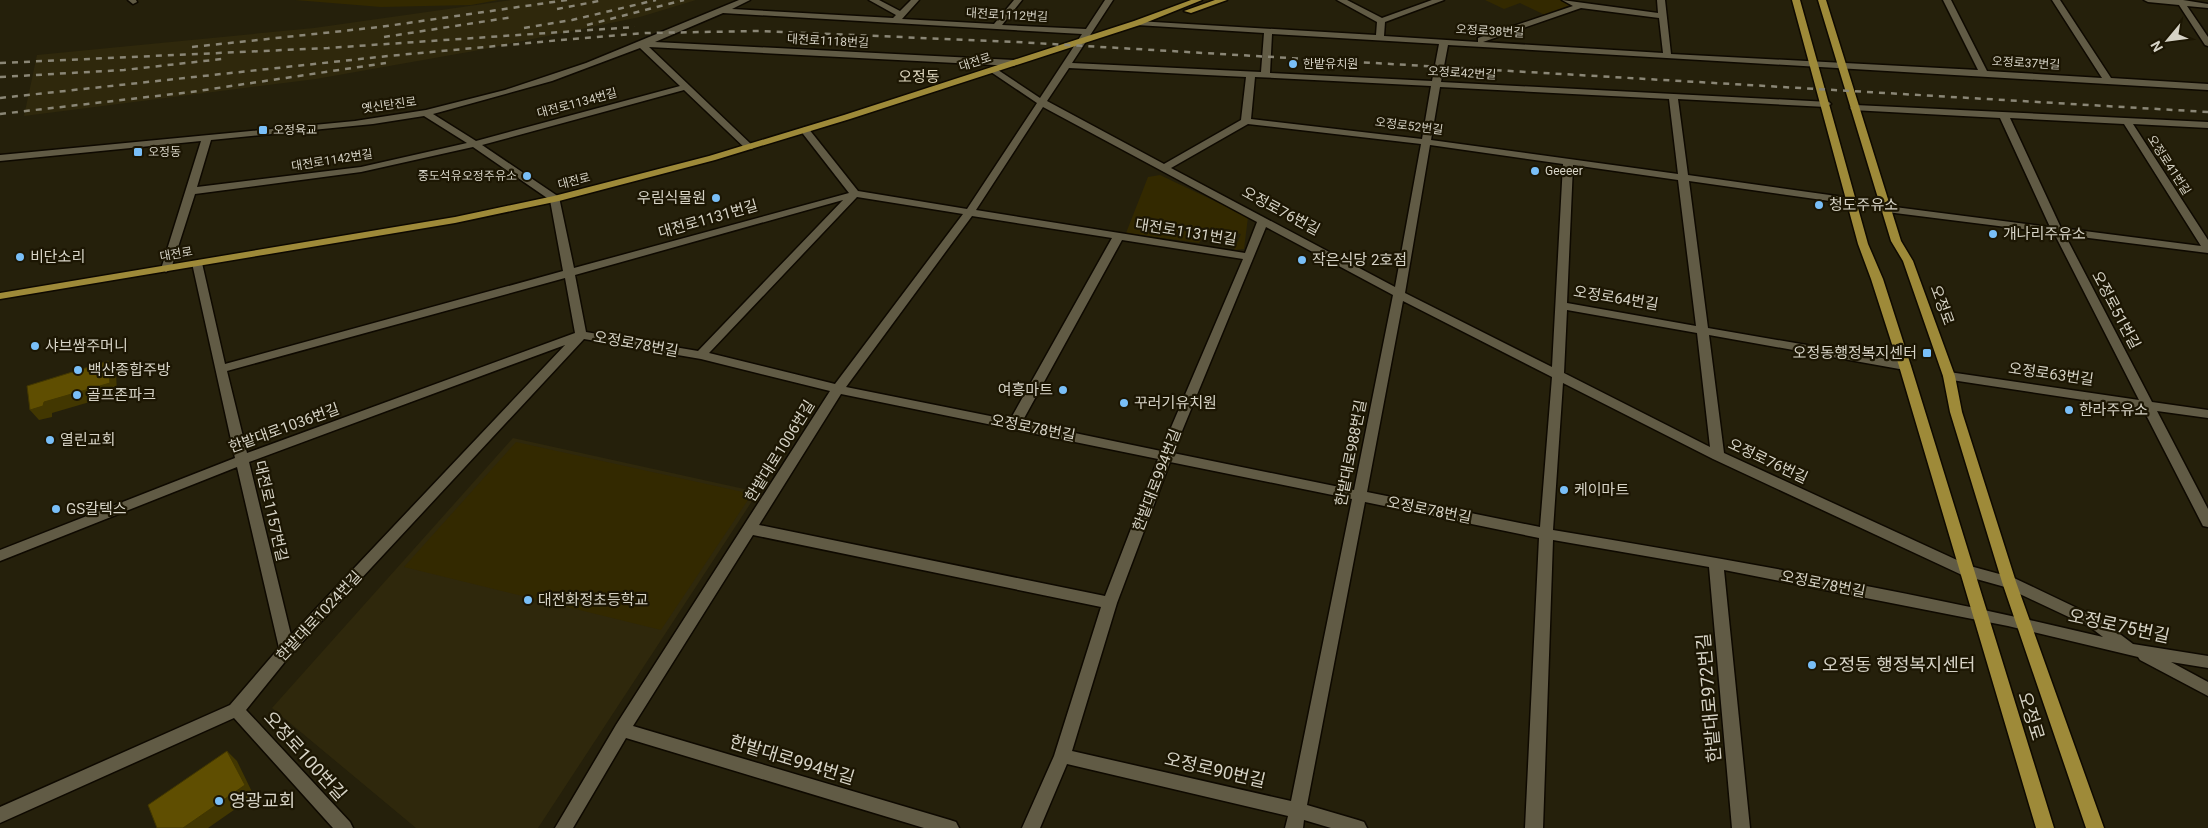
<svg xmlns="http://www.w3.org/2000/svg" width="2208" height="828" font-family="Roboto,'Noto Sans KR',sans-serif">
<rect width="100%" height="100%" fill="#25200b"/>
<path fill="#2f280c" d="M511 0H696L640 17 474 51 316 79 24 116 37 55 314 28Z
M513 438 758 492 538 828H416L272 708Z"/>
<path fill="#332900" d="M295 0H498L471 5 381 7Z
M1485 0H1561L1572 4 1545 15 1520 3 1504 9Z
M1160 175 1248 217 1244 249 1234 250 1241 234 1208 229 1199 243 1126 233 1148 177Z
M516 442 752 494 661 630 404 567Z"/>
<g fill="none" stroke-linecap="round" stroke-linejoin="round">
<g stroke="#0e0900" stroke-width="3">
<path id="minor" d="M128 0H136L137 2 133 4Z
M739 0H750L732 9 893 18 896 15 869 0H879L900 11 911 0H919L902 19 994 24 1014 0H1022L1002 25 1086 29 1105 0H1113L1072 63 1261 72 1264 33 1137 25 1133 23 1137 21 1376 35 1377 22 1337 0H1347L1382 18 1432 0H1444L1385 22 1384 36 1478 42V38L1573 6 1562 0 1658 13 1657 0H1665L1671 54 1978 70 1943 0H1951L1987 71 2102 78 2052 0H2060L2111 78 2208 84V90L1448 45 1441 82 1829 102 1831 104 1826 107 1678 99 1688 175 1851 198 1856 201 1851 204 1689 181 1708 328 1905 362 1911 366 1905 370 1709 335 1724 453 1970 566 2014 578 2100 619 2133 644 2208 656V668L2171 662 2208 682V696L2140 660 2138 657 2008 626 1724 570 1750 828H1732L1709 567 1553 540 1543 828H1525L1539 538 1365 502 1307 805 1358 820 1364 822 1367 828H1331L1304 820 1303 828H1285L1288 816 1067 764 1040 828H1022L1054 756 1101 607 753 535 633 726 950 820 956 822 959 828H924L626 738 573 828H555L616 725 830 391 701 359 584 339 292 653 246 710 350 822 353 828H333L234 718 0 823V807L230 705 279 648 237 467 0 561V550L235 458 192 263 193 261H201L202 263 225 364 563 271 550 200 473 147 361 172 195 194 171 269 166 272 161 269 201 141 0 161V155L355 121 426 110 505 90 586 63ZM1581 8 1659 18 1663 53 1483 42ZM723 13 1082 34 1040 98 995 68 988 70 1037 103 967 209 858 191 808 128 805 127 800 130 849 193 574 268 559 197 482 145 684 90 746 149H752L754 147 649 47 1014 66 1018 63 1014 60 655 42ZM1272 34 1439 44 1432 81 1270 73ZM640 48 680 86 476 141 433 114 552 81ZM1069 68 1246 77 1241 120 1164 164 1047 101ZM1255 77 1431 86 1422 139 1251 119ZM1440 87 1669 99 1678 174 1431 140ZM1043 107 1257 222 1245 253 976 210ZM424 116 467 143 361 167 197 187 211 140 373 124ZM1248 124 1421 144 1395 287 1171 168ZM1430 145 1563 164 1552 367 1405 293ZM1573 165 1678 180 1696 326 1567 303ZM857 197 963 214 835 384 709 353ZM843 200 698 351 586 332 575 275ZM972 216 1112 238 1010 420 846 387ZM1266 227 1393 295 1354 490 1173 453ZM1122 240 1243 259 1161 451 1022 422ZM565 278 575 333 247 453 227 371ZM1403 301 1552 377 1540 527 1367 492ZM1567 310 1697 333 1710 447 1564 373ZM565 345 291 635 249 462ZM1563 383 1713 459 1962 575 2005 587 2090 627 2103 637C1921 593 1737 561 1553 530ZM841 394 1158 459 1105 596 759 525ZM1170 462 1352 499 1291 801 1072 751 1117 603Z
M2144 0H2183L2208 4V8L2187 6 2208 37V46L2205 45 2179 5 2148 2Z
M1855 105 2208 122V128L2133 124 2208 240V253L2065 235 2152 402 2208 410V418L2157 411 2208 509V527L2203 526 2201 522 2143 409 1945 379 1943 376 1949 372 2139 400 2054 233 1887 212 1882 209 1887 206 2050 227 2000 118 1852 110 1850 108ZM2010 118 2124 124 2201 246 2061 228Z"/>
</g>
<g stroke="#0e0900" stroke-width="3">
<path id="major" d="M1191 0H1202L1140 25 850 119 715 160 559 201 455 223 0 299V293L455 217 554 196 709 156 844 115 1134 21Z
M1215 0H1227L1191 13 1184 11Z
M1792 0H1800L1868 244 1883 279 1911 366 2054 828H2036L1899 366 1871 279 1858 244Z
M1818 0H1826L1901 241 1913 261 1955 376 1962 412 2016 582 2104 828H2086L2002 582 1950 412 1943 376 1903 261 1891 241Z"/>
</g>
<use href="#minor" fill="#615b45" fill-rule="evenodd"/>
<use href="#major" fill="#9e8a39" fill-rule="evenodd"/>
<path stroke="#8a8676" stroke-width="2.5" stroke-dasharray="6 6" stroke-linecap="butt" d="M557 9 604 0
M587 25 684 0
M524 28 572 20 656 0
M384 37 513 17
M192 47 380 27 567 0
M0 63 328 48 635 27
M0 77 124 70 222 59
M0 98 388 56 572 39 646 33 759 31 1017 42 2208 112
M0 114 191 92 386 63"/>
</g>
<path fill="#423701" d="M108 361 116 372 117 394 52 413V417L39 420 30 410Z
M227 751 237 761 254 796 208 828H183Z"/>
<path fill="#5f4e01" stroke="#423701" d="M108 361 110 383 44 402 43 406 30 410 27 386Z
M227 751 245 785 183 828H157L148 805Z"/>
<g fill="#79bff8" stroke="#1c1603" stroke-width="2">
<circle cx="1293" cy="64" r="5"/>
<rect x="258" y="125" width="10" height="10" rx="2.5"/>
<rect x="133" y="147" width="10" height="10" rx="2.5"/>
<circle cx="1535" cy="171" r="5"/>
<circle cx="527" cy="176" r="5"/>
<circle cx="716" cy="198" r="5"/>
<circle cx="1819" cy="205" r="5"/>
<circle cx="1993" cy="234" r="5"/>
<circle cx="20" cy="257" r="5"/>
<circle cx="1302" cy="260" r="5"/>
<circle cx="35" cy="346" r="5"/>
<rect x="1922" y="348" width="10" height="10" rx="2.5"/>
<circle cx="78" cy="370" r="5"/>
<circle cx="1063" cy="390" r="5"/>
<circle cx="77" cy="395" r="5"/>
<circle cx="1124" cy="403" r="5"/>
<circle cx="2069" cy="410" r="5"/>
<circle cx="50" cy="440" r="5"/>
<circle cx="1564" cy="490" r="5"/>
<circle cx="56" cy="509" r="5"/>
<circle cx="528" cy="600" r="5"/>
<circle cx="1812" cy="665" r="5"/>
<circle cx="219" cy="801" r="5"/>
</g>
<g text-anchor="middle" stroke-width="4.5" stroke-linejoin="round" paint-order="stroke">
<g font-size="12" fill="#d6d3c6" stroke="#1c1603">
<text transform="translate(1007 15) rotate(3)" y="4">대전로1112번길</text>
<text transform="translate(1490 31) rotate(3)" y="4">오정로38번길</text>
<text transform="translate(828 41) rotate(3)" y="4">대전로1118번길</text>
<text transform="translate(975 62) rotate(-18)" y="4">대전로</text>
<text transform="translate(2026 63) rotate(3)" y="4">오정로37번길</text>
<text transform="translate(1462 73) rotate(3)" y="4">오정로42번길</text>
<text transform="translate(577 103) rotate(-15)" y="4">대전로1134번길</text>
<text transform="translate(389 105) rotate(-8)" y="4">옛신탄진로</text>
<text transform="translate(1409 126) rotate(7)" y="4">오정로52번길</text>
<text transform="translate(332 160) rotate(-9)" y="4">대전로1142번길</text>
<text transform="translate(2169 165) rotate(57)" y="4">오정로41번길</text>
<text transform="translate(574 181) rotate(-14)" y="4">대전로</text>
<text transform="translate(176 254) rotate(-10)" y="4">대전로</text>
</g>
<g font-size="12" fill="#d6d3c6" stroke="#1c1603" text-anchor="start">
<text x="1303" y="68">한밭유치원</text>
<text x="273" y="134">오정육교</text>
<text x="148" y="156">오정동</text>
<text x="1545" y="175">Geeeer</text>
<text x="517" y="180" text-anchor="end">중도석유오정주유소</text>
</g>
<g font-size="15" fill="#ded7be" stroke="#1c1603">
<text x="919" y="82">오정동</text>
</g>
<g font-size="15" fill="#d6d3c6" stroke="#1c1603" text-anchor="start">
<text x="706" y="203" text-anchor="end">우림식물원</text>
<text x="1829" y="210">청도주유소</text>
<text x="2003" y="239">개나리주유소</text>
<text x="30" y="262">비단소리</text>
<text x="1312" y="265">작은식당 2호점</text>
<text x="45" y="351">샤브쌈주머니</text>
<text x="1917" y="358" text-anchor="end">오정동행정복지센터</text>
<text x="88" y="375">백산종합주방</text>
<text x="1053" y="395" text-anchor="end">여흥마트</text>
<text x="87" y="400">골프존파크</text>
<text x="1134" y="408">꾸러기유치원</text>
<text x="2079" y="415">한라주유소</text>
<text x="60" y="445">열린교회</text>
<text x="1574" y="495">케이마트</text>
<text x="66" y="514">GS칼텍스</text>
<text x="538" y="605">대전화정초등학교</text>
</g>
<g font-size="15" fill="#d6d3c6" stroke="#1c1603">
<text transform="translate(1281 211) rotate(28)" y="5">오정로76번길</text>
<text transform="translate(708 219) rotate(-16)" y="5">대전로1131번길</text>
<text transform="translate(1186 232) rotate(9)" y="5">대전로1131번길</text>
<text transform="translate(1616 298) rotate(9)" y="5">오정로64번길</text>
<text transform="translate(1942 305) rotate(70)" y="5">오정로</text>
<text transform="translate(2116 310) rotate(62)" y="5">오정로51번길</text>
<text transform="translate(636 344) rotate(10)" y="5">오정로78번길</text>
<text transform="translate(2051 374) rotate(8)" y="5">오정로63번길</text>
<text transform="translate(284 428) rotate(-20)" y="5">한밭대로1036번길</text>
<text transform="translate(1033 428) rotate(11)" y="5">오정로78번길</text>
<text transform="translate(780 451) rotate(-58)" y="5">한밭대로1006번길</text>
<text transform="translate(1351 453) rotate(-79)" y="5">한밭대로988번길</text>
<text transform="translate(1768 461) rotate(25)" y="5">오정로76번길</text>
<text transform="translate(1157 480) rotate(-69)" y="5">한밭대로994번길</text>
<text transform="translate(1429 510) rotate(11)" y="5">오정로78번길</text>
<text transform="translate(271 511) rotate(77)" y="5">대전로1157번길</text>
<text transform="translate(1823 584) rotate(11)" y="5">오정로78번길</text>
<text transform="translate(319 616) rotate(-47)" y="5">한밭대로1024번길</text>
</g>
<g font-size="18" fill="#d6d3c6" stroke="#1c1603">
<text transform="translate(2119 626) rotate(12)" y="6">오정로75번길</text>
<text transform="translate(1709 698) rotate(-95)" y="6">한밭대로972번길</text>
<text transform="translate(2031 716) rotate(73)" y="6">오정로</text>
<text transform="translate(305 756) rotate(48)" y="6">오정로100번길</text>
<text transform="translate(792 760) rotate(17)" y="6">한밭대로994번길</text>
<text transform="translate(1215 770) rotate(13)" y="6">오정로90번길</text>
</g>
<g font-size="18" fill="#d6d3c6" stroke="#1c1603" text-anchor="start">
<text x="1822" y="671">오정동 행정복지센터</text>
<text x="229" y="807">영광교회</text>
</g>
</g>
<g transform="translate(2168 40) rotate(241)" stroke="#1c1603" stroke-width="4" paint-order="stroke">
<path d="M0-4L9 19L0 12L-9 19Z" fill="#d6d3c6"/>
<text y="-8" font-size="14" font-weight="bold" text-anchor="middle" fill="#d6d3c6">N</text>
</g>
</svg>
